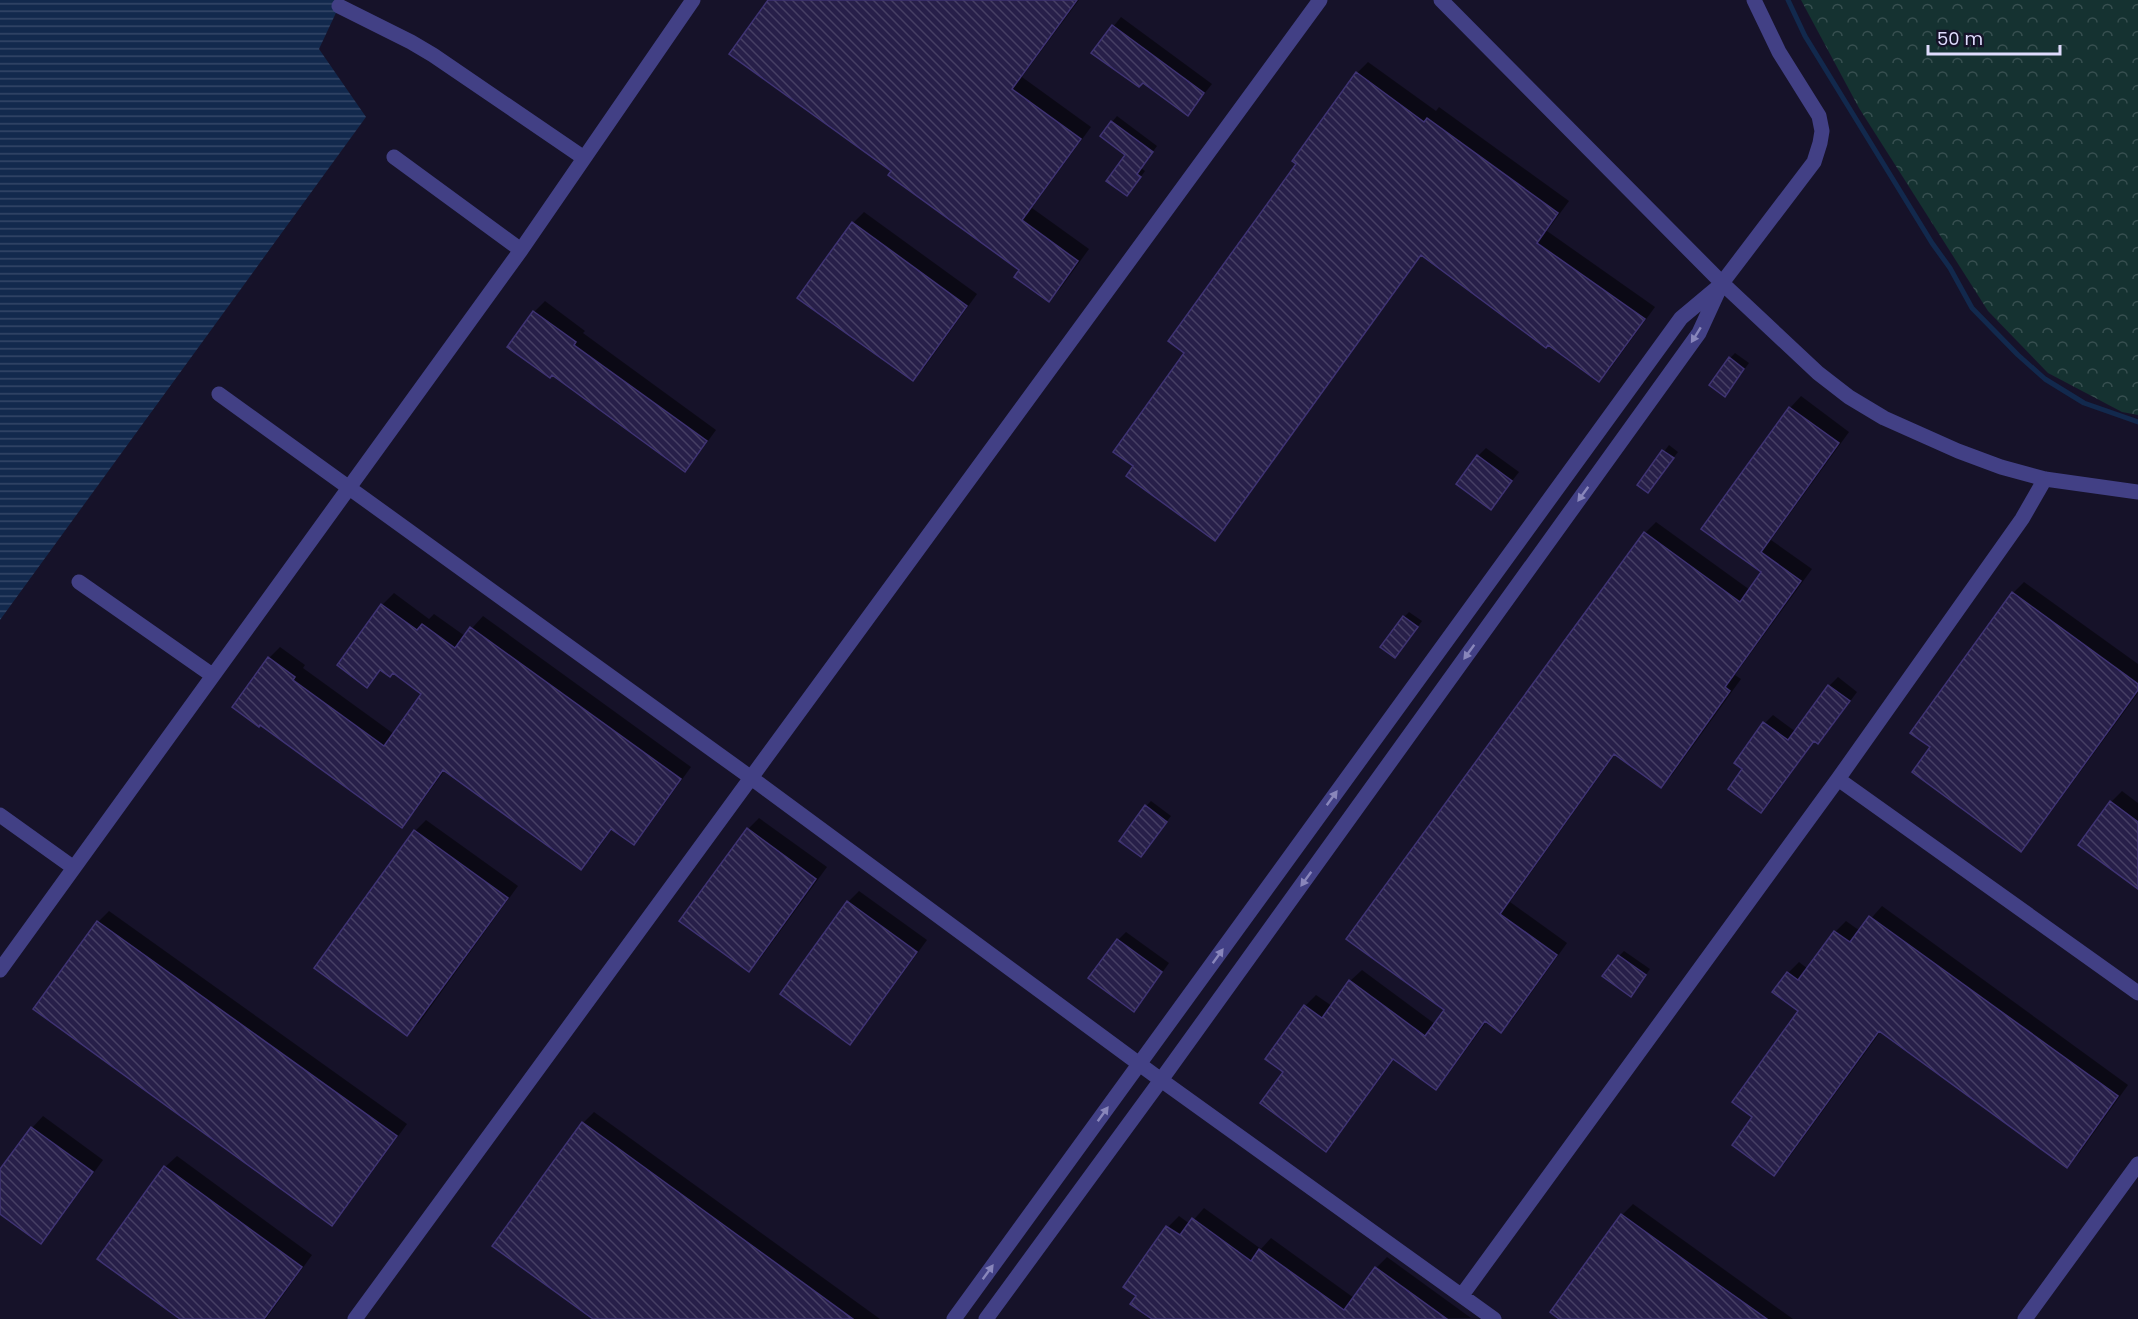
<svg xmlns="http://www.w3.org/2000/svg" width="2138" height="1319" font-family="Poppins,sans-serif">
<defs>
<pattern id="forest-crowns" width="20" height="18" patternUnits="userSpaceOnUse" patternTransform="scale(1.5)"><rect width="20" height="18" fill="#153231"/><path d="M2 6a3 3 0 1 1 6 0M12 15a3 3 0 1 1 6 0" fill="none" stroke="#374f50"/></pattern>
<pattern id="water-rules" width="6" height="5" patternUnits="userSpaceOnUse" patternTransform="scale(1.5)"><rect width="6" height="5" fill="#12294d"/><path d="M0 2.5h6" fill="none" stroke="#344768"/></pattern>
<pattern id="building-back-hatch" width="6" height="6" patternUnits="userSpaceOnUse" patternTransform="scale(1.5)"><rect width="6" height="6" fill="#271f49"/><path d="M-1 5l2 2M0 0l6 6M5-1l2 2" fill="none" stroke="#463f64"/></pattern>
</defs>
<rect width="100%" height="100%" fill="#161229"/>
<path fill="url(#forest-crowns)" d="M1801 0H2138V415L2122 412 2048 373 1988 311 1859 108Z"/>
<path fill="url(#water-rules)" d="M0 0H342L319 49 366 117 0 620Z"/>
<path fill="#0007" d="M770 0H1079L1022 77 1091 127 1032 208 1089 249 1060 289 1049 300 1021 270 893 171Z
M1121 17 1212 84 1188 114 1143 82 1093 52Z
M1368 62 1436 111 1439 107 1569 201 1547 231 1655 307 1610 369 1599 380 1422 255 1226 527 1214 539 1135 466 1186 352 1298 164 1357 73Z
M1117 116 1157 146 1141 168 1145 171 1132 189 1127 154 1112 122Z
M864 212 977 294 924 368 912 379 853 223Z
M545 301 585 331 583 333 716 430 695 459 685 470 534 312Z
M1735 353 1749 363 1730 389V358Z
M1801 396 1849 432 1771 540 1812 569 1735 675 1741 679 1672 775 1660 786 1616 753 1510 902 1567 943 1512 1020 1501 1031 1487 1021 1447 1076 1436 1088 1395 1058 1337 1138 1326 1150 1285 1072 1305 1006 1316 995 1332 1006 1350 981 1362 970 1435 1024 1446 1009 1645 533 1656 522 1750 590 1763 572 1703 528 1790 408Z
M1669 445 1678 452 1648 491 1639 485Z
M1486 448 1519 472 1491 508 1478 456Z
M2024 582 2138 664V693L2032 838 2021 850 1932 747 2013 593Z
M394 593 429 619 434 614 465 636 483 616 691 767 645 831 633 843 613 828 592 857 581 868 445 770 413 814 402 826 260 723 269 658 280 647 305 665 303 668 394 734 424 694 393 672 382 669 367 686 339 665 382 605Z
M1409 612 1422 621 1400 651 1404 617Z
M1838 677 1857 692 1826 734 1818 742 1815 740 1770 803 1761 811 1744 769 1765 723 1773 715 1796 732 1829 686Z
M2122 791 2138 803V887L2111 802Z
M1151 801 1171 816 1141 855 1146 806Z
M759 818 827 867 760 959 749 970 748 829Z
M426 820 518 886 419 1023 407 1034 415 831Z
M859 891 927 940 861 1031 850 1043 848 902Z
M1882 906 2128 1085 2078 1155 2066 1166 1881 1031 1785 1163 1774 1174 1754 1116 1801 1010 1788 973 1799 962 1808 969 1835 932 1846 921 1860 931Z
M109 911 407 1124 343 1212 332 1224 98 922Z
M1126 932 1169 963 1142 1001 1134 1010 1118 940Z
M1624 951 1650 969 1636 989 1619 956Z
M594 1112 880 1319H595L583 1123Z
M43 1116 103 1160 52 1230 41 1242 0 1212V1172L32 1128Z
M177 1156 312 1255 266 1319H182L165 1167Z
M1633 1204 1793 1319H1562L1552 1312 1622 1215Z
M1204 1208 1261 1249 1271 1238 1354 1298 1376 1268 1387 1257 1471 1318 1154 1319 1138 1295 1125 1286 1168 1227 1179 1216 1190 1224Z"/>
<g fill="none" stroke-linecap="round" stroke-linejoin="round">
<path stroke="#12294d" stroke-width="5" d="M1788 0 1805 36 1932 243 1950 268 1972 308 2018 355 2045 379 2084 403 2138 422"/>
</g>
<path fill="url(#building-back-hatch)" stroke="#3f3373" stroke-width="1.5" d="M768 0H1077L1012 89 1081 139 1022 220 1078 261 1049 302 1014 277 1019 270 888 175 891 171 729 54Z
M1112 25 1204 93 1188 116 1143 83 1139 87 1091 53Z
M1356 72 1424 122 1427 118 1558 213 1537 243 1645 319 1599 382 1548 345 1546 348 1421 255 1215 541 1126 476 1133 466 1113 452 1184 353 1168 341 1296 164 1292 161Z
M1111 121 1153 152 1137 174 1141 177 1127 196 1106 181 1125 155 1100 136Z
M852 222 967 306 913 381 797 298Z
M533 311 576 342 574 345 707 441 685 472 552 375 550 378 507 347Z
M1729 357 1744 369 1725 397 1709 385Z
M1789 407 1839 443 1761 552 1801 581 1725 687 1730 691 1661 788 1614 754 1500 914 1557 955 1501 1033 1485 1021 1436 1090 1393 1059 1326 1152 1260 1103 1283 1072 1265 1059 1304 1005 1322 1018 1349 980 1425 1036 1444 1010 1346 939 1644 532 1740 602 1761 572 1701 529Z
M1662 450 1674 458 1648 493 1637 485Z
M1477 455 1512 481 1491 510 1456 484Z
M2012 592 2138 684V690L2021 852 1912 772 1930 747 1910 733Z
M381 604 417 630 422 624 455 648 470 627 681 779 634 845 611 829 581 870 443 770 402 828 260 725 259 727 232 707 268 657 295 677 293 680 384 746 421 694 393 673 390 677 380 670 367 688 337 665Z
M1403 616 1418 627 1395 658 1380 647Z
M1828 685 1850 701 1818 744 1814 741 1761 813 1728 789 1742 769 1734 763 1763 722 1788 740Z
M2110 801 2138 822V889L2078 845Z
M1145 805 1167 822 1141 857 1119 841Z
M747 828 816 879 749 972 679 921Z
M414 830 508 898 407 1036 314 968Z
M847 901 917 952 850 1045 780 994Z
M1869 916 2118 1096 2067 1168 1879 1031 1774 1176 1732 1145 1752 1117 1732 1102 1798 1011 1772 992 1787 972 1798 980 1834 931 1850 942Z
M97 921 397 1136 332 1226 33 1009Z
M1117 939 1162 972 1134 1012 1088 978Z
M1618 955 1646 975 1631 997 1602 976Z
M582 1122 853 1319H593L492 1246Z
M31 1127 93 1172 41 1244 0 1214V1169Z
M164 1166 302 1267 264 1319H180L97 1259Z
M1621 1214 1712 1280 1767 1319H1559L1550 1312Z
M1192 1218 1251 1261 1259 1249 1344 1310 1375 1267 1447 1319H1152L1130 1304 1136 1296 1123 1287 1166 1226 1180 1235Z"/>
<g fill="none" stroke-linecap="round" stroke-linejoin="round">
<path stroke="#424085" stroke-width="15" d="M1441 0 1722 283 1818 373 1849 397 1884 418 1958 451 2001 467 2045 479 2138 492
M339 6 411 42 433 55 584 158
M394 157 521 250
M219 394 750 777 1161 1080 1494 1319
M79 582 212 675
M1838 779 2138 993
M0 815 74 868
M0 970 521 250 693 0
M1462 1295 1838 779 2022 519 2045 479
M355 1319 1320 0
M954 1319 1681 318 1718 287
M986 1319 1161 1080 1699 333 1722 283 1814 162 1820 143 1822 131 1819 116 1779 52 1754 0
M2025 1319 2138 1164"/>
</g>
<defs><path id="oneway-solid" d="M-6-.8H1V-3.2L6.5 0L1 3.2V.8H-6Z" transform="scale(1.5)"/></defs>
<g fill="#8986bb">
<use href="#oneway-solid" transform="translate(1696 335) rotate(122)"/>
<use href="#oneway-solid" transform="translate(1583 494) rotate(126)"/>
<use href="#oneway-solid" transform="translate(1469 652) rotate(126)"/>
<use href="#oneway-solid" transform="translate(1332 798) rotate(-54)"/>
<use href="#oneway-solid" transform="translate(1306 879) rotate(126)"/>
<use href="#oneway-solid" transform="translate(1218 956) rotate(-54)"/>
<use href="#oneway-solid" transform="translate(1103 1114) rotate(-54)"/>
<use href="#oneway-solid" transform="translate(988 1272) rotate(-54)"/>
</g>
<path d="M1928 45v9h132v-9" fill="none" stroke="#dfdcfd" stroke-width="3"/>
<text x="1937" y="45" font-size="18" fill="#dfdcfd" stroke="#161229" stroke-width="4.5" paint-order="stroke">50 m</text>
</svg>
